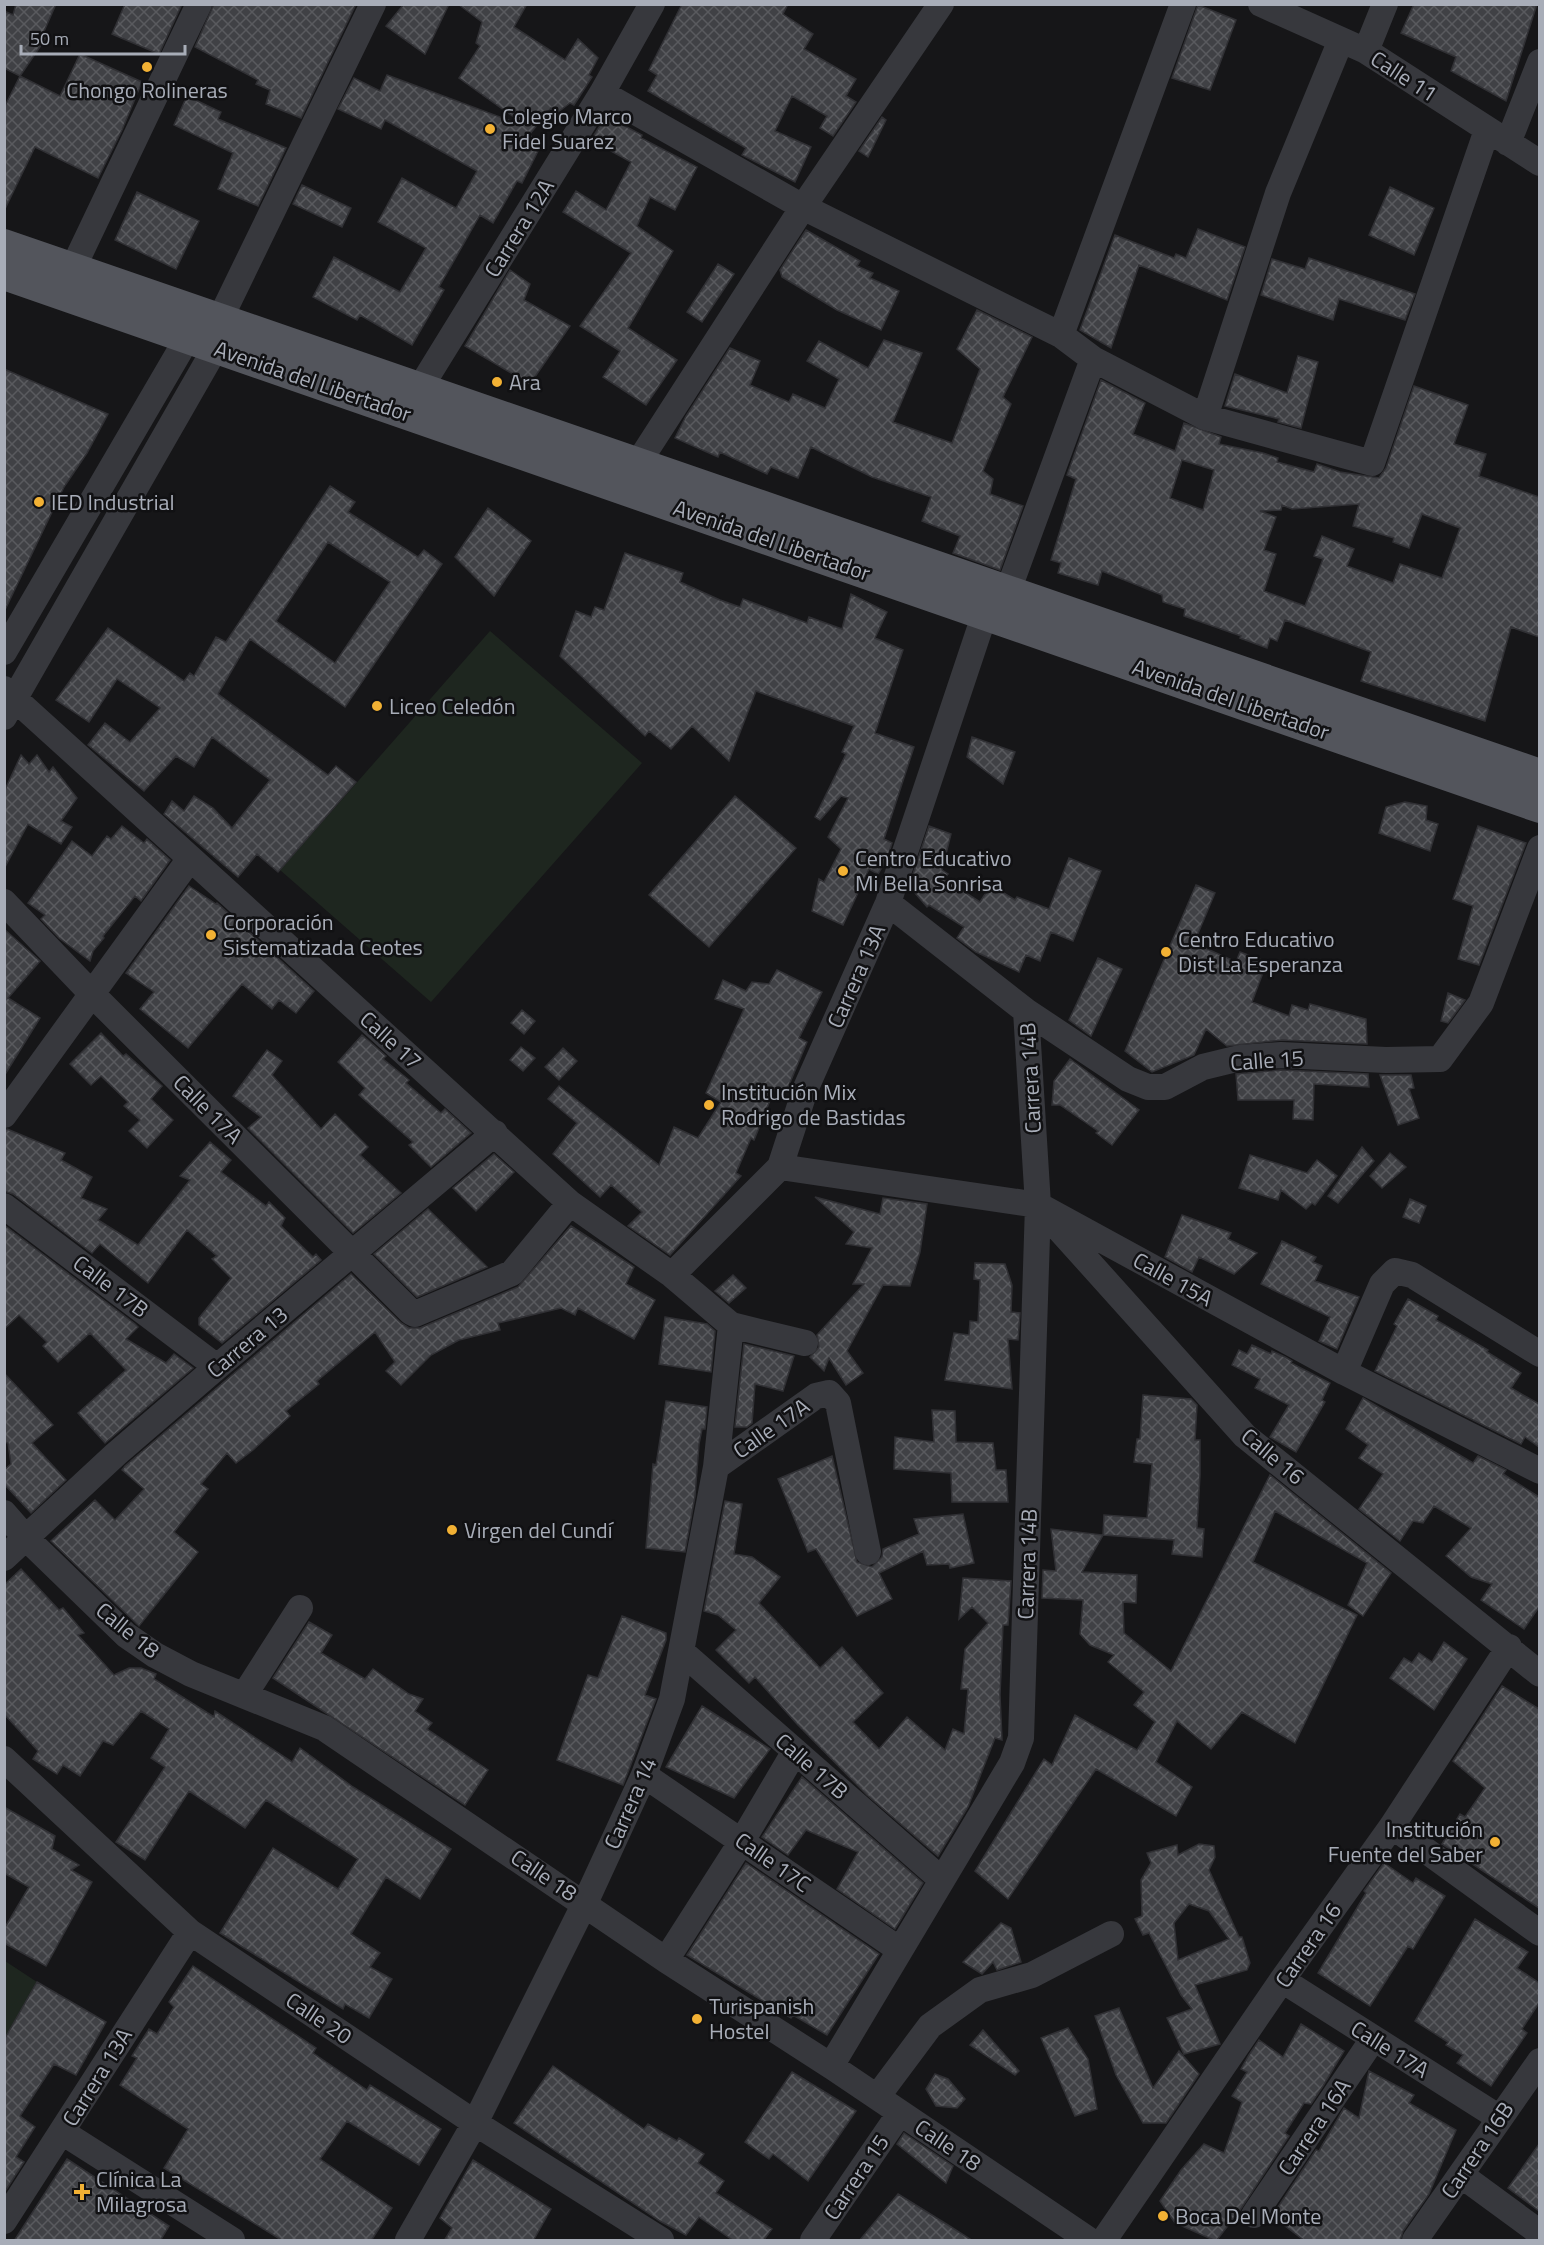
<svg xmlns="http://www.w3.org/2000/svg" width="1544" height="2245" font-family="'Titillium Web',sans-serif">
<defs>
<pattern id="building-cross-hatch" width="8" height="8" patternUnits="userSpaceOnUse" patternTransform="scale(1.5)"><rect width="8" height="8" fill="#404145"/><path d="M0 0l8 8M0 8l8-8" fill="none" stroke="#595a5e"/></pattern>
</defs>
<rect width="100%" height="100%" fill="#161618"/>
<path fill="#1e261f" d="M490 631 642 763 431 1002 280 870Z
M5 1961 37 1982 7 2036 5 2034Z"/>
<path fill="url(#building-cross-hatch)" stroke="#303034" stroke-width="1.5" fill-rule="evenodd" d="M16 4H56L42 36 46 38 20 76 4 68V11L13 15Z
M125 4H182L159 54 112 34Z
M214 4H356L301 118 266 104 270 90 256 84 258 80 195 47Z
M404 4H449L425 54 386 26Z
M458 4H527L514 27 565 60 578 39 598 58 589 75 592 77 574 105 570 103 558 112 551 108 529 135 542 143 522 183 517 181 493 223 480 215 439 287 444 290 412 345 360 315 357 320 313 297 334 257 400 292 426 248 378 222 402 178 456 208 477 171 385 120 381 129 338 109 354 78 380 91 387 75 516 123 518 120 459 78 480 46 476 43 482 22Z
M682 4H788L783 14 813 34 804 49 856 79 846 96 856 102 833 136 820 128 827 116 792 96 775 131 811 147 795 182 742 155 746 148 648 91 657 75 649 70Z
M1414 4H1537L1506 101 1451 71 1456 57 1401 33Z
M1198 5 1236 20 1210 90 1172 78Z
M80 54 142 82 122 130 98 178 35 147 4 211V108L20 76 60 96Z
M187 96 221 112 218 119 286 148 258 206 218 189 233 153 174 125Z
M606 116 642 135 641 138 697 167 675 210 650 197 637 226 673 251 628 328 677 360 646 405 603 377 620 351 580 326 631 253 563 212 576 191 606 210 631 162 591 140Z
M882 117 886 120 868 157 859 151Z
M302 185 351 208 342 227 293 204Z
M1390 187 1434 208 1414 255 1369 235Z
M137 192 199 221 176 269 115 240Z
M1198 229 1245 247 1227 300 1139 265 1111 348 1080 330 1115 235 1174 258 1176 254 1186 258Z
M806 230 860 261 857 266 873 273 870 278 899 291 881 330 837 310 782 277 780 270Z
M1309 258 1415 294 1405 320 1339 299 1333 320 1261 295 1272 259 1305 269Z
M718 264 734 274 702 322 687 312Z
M510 270 530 284 524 300 570 326 530 384 465 346Z
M977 310 1032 337 1003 397 1011 404 983 471 993 479 990 494 1023 506 1000 570 953 553 960 536 922 521 931 497 872 477 811 447 798 478 771 467 767 474 720 452 718 457 675 438 686 416 730 348 760 361 750 385 789 402 793 394 825 408 839 379 807 361 819 341 868 368 884 340 922 353 893 422 952 443 980 369 957 349Z
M1298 356 1318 362 1301 428 1278 422 1279 419 1225 406 1235 374 1287 393Z
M4 369 108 414 87 453 64 487 4 612Z
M1101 380 1145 403 1133 434 1175 451 1184 423 1221 437 1219 444 1263 453 1278 458 1277 462 1314 472 1317 464 1340 472 1379 478 1386 468 1414 386 1468 405 1454 444 1486 454 1479 476 1539 497V637L1511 627 1485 721 1361 681 1371 652 1285 620 1277 641 1270 638 1267 648 1240 638 1241 636 1184 616 1185 609 1163 602 1162 595 1102 571 1098 585 1058 573 1061 563 1051 560 1076 479 1067 475ZM1182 460 1214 470 1203 510 1170 498ZM1359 504 1353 526 1394 538 1393 542 1409 548 1422 514 1460 528 1442 578 1400 564 1393 583 1347 566 1354 549 1322 536 1314 556 1323 559 1305 606 1264 591 1276 554 1264 550 1276 517 1260 511 1281 510 1282 505 1292 509Z
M330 486 355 502 348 512 418 557 424 550 442 564 345 707 250 639 218 694 328 775 336 766 356 782 278 872 257 854 238 877 164 814 172 801 184 811 194 796 213 808 232 828 270 780 212 737 194 767 176 756 144 791 88 745 105 723 130 742 160 708 117 679 89 722 56 700 108 628 184 681 190 673 194 676 216 637 226 642ZM328 542 390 582 335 663 276 621Z
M488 508 531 541 494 596 455 557Z
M625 553 683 573 680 582 720 600 740 607 743 599 807 623 809 617 842 629 851 594 887 612 875 638 903 650 875 733 914 747 884 839 892 843 887 859 878 874 869 869 843 925 812 911 819 879 824 882 841 849 828 837 848 798 841 796 820 820 815 817 846 754 842 752 854 726 756 691 729 761 692 726 671 749 649 731 645 736 560 656 576 611 591 617 595 607 604 610Z
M972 737 1015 752 1003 784 967 757Z
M21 755 29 764 37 755 49 772 53 767 77 798 61 821 72 827 61 844 28 824 4 869V792Z
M735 796 796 848 709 947 649 895Z
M1405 802 1427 806 1426 820 1438 824 1430 851 1379 833 1386 807Z
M122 826 144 843 147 839 170 860 141 901 135 896 103 936 104 938 93 951 90 961 59 938 41 919 45 915 28 903 72 841 92 856 107 836 111 839Z
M929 826 951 834 942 870 948 874 944 879 980 902 991 885 1015 900 1017 897 1049 909 1069 858 1101 871 1073 941 1051 932 1040 961 1026 955 1019 972 976 952 957 938 964 927 929 905 927 907 909 886Z
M1478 826 1526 843 1479 965 1458 959 1473 906 1453 899Z
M1196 885 1215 893 1194 943 1236 962 1240 952 1267 962 1252 1002 1289 1016 1292 1005 1308 1010 1310 1004 1366 1019 1367 1044 1282 1040 1227 1046 1206 1029 1194 1055 1152 1072 1125 1051Z
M189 886 216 904 217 903 314 991 296 1013 279 1000 272 1009 242 984 188 1048 140 1009 154 992 126 973Z
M4 929 40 961 8 998 40 1018 4 1076Z
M1098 958 1122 969 1091 1036 1069 1020Z
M777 970 822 992 799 1038 807 1042 786 1092 775 1088 754 1140 751 1138 736 1173 741 1176 670 1255 628 1226 642 1212 611 1185 600 1197 553 1154 577 1123 548 1099 559 1086 659 1165 674 1127 698 1138 721 1102 706 1093 744 1009 715 999 723 980 746 991 752 982 769 984Z
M1448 993 1465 1000 1448 1023 1441 1021Z
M522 1010 535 1021 524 1034 511 1023Z
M101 1033 123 1056 126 1054 162 1086 151 1099 173 1120 147 1148 129 1131 140 1120 124 1106 128 1102 101 1076 91 1085 70 1064Z
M362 1035 386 1056 383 1059 409 1080 406 1083 441 1113 445 1109 471 1133 431 1167 409 1145 413 1142 359 1095 365 1088 338 1062Z
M521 1047 535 1058 523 1071 510 1060Z
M563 1048 577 1061 559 1080 545 1067Z
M267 1050 282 1061 272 1075 321 1129 335 1114 368 1147 360 1155 401 1193 353 1233 248 1128 261 1117 233 1096Z
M1070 1059 1139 1110 1112 1145 1096 1133 1098 1131 1060 1105H1052L1054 1081Z
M1281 1070 1368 1074 1369 1087 1314 1084 1313 1120 1293 1119 1294 1100H1238L1236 1074Z
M1380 1075H1411L1414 1088 1409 1089 1419 1118 1398 1125Z
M7 1129 65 1153 61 1160 92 1177 81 1198 107 1209 98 1220 138 1245 190 1180 180 1176 210 1142 231 1160 221 1172 266 1206 269 1202 285 1218 281 1226 313 1257 316 1254 321 1260 222 1343 199 1325V1318L231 1278 212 1259 217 1256 187 1230 148 1283 100 1244 92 1253 13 1194 4 1191V1130Z
M1362 1147 1374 1161 1338 1203 1328 1196Z
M1390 1153 1406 1167 1382 1188 1370 1176Z
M494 1154 514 1172 476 1211 453 1188Z
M1250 1155 1307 1173 1317 1160 1337 1176 1315 1205 1312 1203 1306 1209 1281 1190 1278 1200 1239 1188Z
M815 1197 880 1214 883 1198 927 1204 920 1252 910 1286 883 1285 847 1351 863 1373 846 1385 829 1358 824 1371 810 1357 819 1347 817 1335 864 1284H853L872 1248 846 1244 854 1232Z
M1410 1199 1426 1206 1419 1223 1403 1217Z
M428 1209 487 1267 417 1297 374 1254Z
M1182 1215 1231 1233 1228 1239 1257 1253 1234 1274 1199 1257 1192 1272 1165 1257Z
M4 1225 135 1324 138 1327 126 1339 166 1363 174 1354 193 1368 105 1443 78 1413 126 1370 90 1333 58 1362 43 1346 47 1342 19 1315 4 1329Z
M571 1226 634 1267 626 1284 655 1300 634 1339 578 1308 575 1315 561 1308 498 1323 500 1330 459 1340 431 1355 401 1385 386 1371 395 1362 375 1332 317 1381 319 1384 286 1411 290 1416 253 1450 236 1463 227 1453 201 1484 208 1489 174 1532 198 1552 139 1626 51 1541 95 1500 115 1520 144 1489 122 1470 125 1466 351 1274 401 1323 409 1328H420L518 1287Z
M1282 1241 1316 1257 1313 1262 1322 1266 1315 1281 1359 1297 1337 1349 1319 1341 1330 1317 1261 1284Z
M975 1263 1005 1264 1012 1285 1011 1312 1020 1313 1018 1340 1008 1339 1012 1389 945 1380 954 1333 969 1335 970 1321 978 1322 980 1280 974 1279Z
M733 1275 746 1288 729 1303 715 1291Z
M1408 1299 1438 1316 1436 1320 1488 1350 1487 1352 1521 1373 1511 1388 1539 1404V1447L1525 1437 1521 1444 1375 1371 1397 1326 1394 1324Z
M665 1317 707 1324 715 1331 711 1372 659 1364Z
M744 1344 794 1356 783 1391 755 1384 752 1423 747 1427H735Z
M1252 1345 1271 1354 1272 1351 1285 1357 1292 1361 1291 1363 1330 1383 1322 1400 1325 1402 1296 1452 1270 1437 1289 1405 1255 1388 1260 1379 1232 1365 1239 1350 1247 1354Z
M4 1373 53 1425 32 1443 66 1480 31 1513 4 1484V1470L11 1464 8 1443 4 1442Z
M1143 1395 1191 1399 1197 1405 1195 1440H1200V1475L1197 1528 1204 1529 1202 1557 1172 1554 1174 1540 1103 1535 1104 1515 1147 1518 1152 1464 1134 1462 1137 1439H1140Z
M1363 1398 1473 1463 1478 1456 1506 1470 1503 1474 1539 1497V1607L1524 1629 1481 1600 1492 1584 1471 1577 1446 1556 1471 1528 1434 1506 1423 1523 1413 1521 1400 1541 1359 1509 1383 1474 1359 1458 1368 1445 1346 1429Z
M666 1401 707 1407 705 1429H702L699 1444 695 1496 685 1552 646 1548 653 1464 656 1465Z
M932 1410 955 1411 956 1442 993 1443 996 1470H1006L1008 1502H952L951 1473 894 1469 895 1437 934 1442Z
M832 1456 857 1562 872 1567 882 1557 883 1549 919 1534 914 1519 963 1514 974 1563 950 1568 949 1564 927 1565 923 1551 879 1573 892 1599 857 1616 816 1549 808 1552 778 1479Z
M1270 1475 1391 1573 1363 1616 1348 1605 1367 1563 1275 1511 1253 1562 1357 1615 1295 1743 1242 1712 1211 1749 1177 1721 1156 1762 1192 1787 1176 1816 1096 1769 1008 1899 975 1871 1044 1759 1052 1765 1075 1715 1137 1750 1155 1722 1134 1705 1144 1692 1108 1662 1114 1655 1090 1645 1080 1634 1083 1600 1042 1598 1043 1570 1056 1571 1051 1529 1103 1535 1082 1572 1137 1575 1136 1603 1123 1602 1124 1633 1171 1671Z
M725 1501 742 1504 734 1554 752 1557 780 1577 759 1603 820 1668 842 1647 883 1693 853 1722 879 1749 907 1717 945 1750 953 1729 964 1734 968 1689H961L965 1649 988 1623 972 1607 959 1619 963 1578 1011 1581 1008 1625H1003L1000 1695 1002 1740 995 1738 968 1807 938 1856 867 1795 797 1724 755 1677 749 1683 716 1650 736 1630 718 1615 704 1611Z
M21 1569 59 1610 63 1608 84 1633 78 1635 114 1675 129 1668H141L156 1674 154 1679 214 1717 215 1711 292 1762 300 1748 353 1787 451 1849 420 1899 386 1877 351 1934 380 1953 370 1967 392 1979 369 2018 345 2004 343 2009 220 1933 273 1848 338 1889 358 1859 266 1800 245 1828 189 1791 145 1860 116 1842 165 1767 151 1758 169 1729 141 1711 113 1745 103 1741 80 1776 63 1765 57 1774 33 1759 38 1751 4 1714V1585Z
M622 1616 666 1633V1640L645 1695 656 1699 623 1785 557 1760 588 1675 598 1678Z
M309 1622 332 1635 321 1653 365 1679 373 1669 409 1694 423 1699 415 1711 432 1723 427 1729 488 1770 465 1805 273 1678Z
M1444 1642 1467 1659 1434 1710 1390 1678 1404 1658 1412 1663 1419 1653 1432 1662Z
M1502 1686 1539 1709V1908L1442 1844 1460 1814 1465 1817 1485 1788 1453 1761Z
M702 1706 770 1749 734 1798 666 1767Z
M802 1777 923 1883 895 1929 837 1889 858 1852 806 1830 788 1855 762 1837Z
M4 1807 55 1836 52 1849 79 1865 71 1870 92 1882 46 1966 4 1943V1929L29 1887 4 1873Z
M1199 1844 1214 1846 1215 1857 1209 1870 1239 1937H1242L1250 1963 1247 1970 1195 1985 1220 2044 1184 2054 1167 2018 1192 2009 1181 1995 1149 1933 1143 1935 1135 1919 1142 1916 1141 1880 1151 1863 1147 1853 1177 1845 1178 1855ZM1189 1904 1209 1911 1229 1939 1178 1960 1174 1923Z
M746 1863 879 1954 827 2035 793 2015 791 2018 687 1955Z
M1384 1863 1413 1883 1416 1878 1445 1896 1413 1949 1408 1946 1370 2006 1318 1973 1366 1893 1364 1891Z
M1475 1919 1528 1952 1517 1968 1539 1983V2003L1522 2029 1527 2033 1491 2086 1457 2063 1463 2055 1446 2045 1448 2042 1415 2021Z
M1001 1923 1011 1928 1021 1962 997 1970 993 1962 982 1974 963 1962Z
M193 1966 316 2048 313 2053 367 2090 370 2085 441 2129 419 2165 347 2121 320 2159 392 2208 371 2241H283L164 2168 188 2129 120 2085 137 2058 132 2056 149 2029 157 2034 174 2007 169 2002Z
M37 1982 106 2022 76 2075 54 2064 20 2116 35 2127 16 2157 24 2162 4 2193V2040Z
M1119 2008 1153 2088 1179 2051 1199 2074 1166 2123H1143L1116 2075 1095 2016Z
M1301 2024 1344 2051 1323 2086 1311 2104 1304 2103 1285 2133 1289 2136 1240 2210 1216 2241 1175 2223 1160 2201 1181 2170 1204 2144 1224 2153 1242 2102 1232 2096 1247 2072 1241 2069 1249 2055 1259 2040 1283 2057Z
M1068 2028 1088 2059 1097 2109 1075 2116 1041 2038Z
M983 2030 1019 2071 1015 2075 970 2045Z
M553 2066 644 2129 648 2124 677 2141 679 2138 704 2154 698 2163 724 2181 716 2193 772 2229 763 2241H734L699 2217 686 2235 660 2221 514 2123Z
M1369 2071 1414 2095 1409 2103 1456 2130 1429 2194 1403 2231 1400 2241H1305L1272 2216 1316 2150 1319 2151 1344 2108 1359 2118Z
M792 2072 856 2111 808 2181 773 2154 769 2159 745 2142Z
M935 2074 948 2079 965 2099 957 2108 936 2106 926 2089Z
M904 2133 953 2166 946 2183 897 2144Z
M1539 2144V2211L1508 2188Z
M67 2159 169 2226 160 2241H14Z
M473 2160 551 2209 533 2241H444L452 2228 440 2218Z
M898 2194 948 2225 973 2241H859Z"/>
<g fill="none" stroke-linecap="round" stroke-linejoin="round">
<path stroke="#37383d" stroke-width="26" d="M1261 4 1366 51 1540 163
M1366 51 1385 4
M602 93 803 207 1061 335 1093 359 1205 417 1372 463 1487 130
M1508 143 1540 62
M73 268 199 4
M1061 335 1183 4
M420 388 602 93 652 4
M1205 417 1278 193 1341 40
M638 463 803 207 941 4
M1008 591 1093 359
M4 652 188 337 204 328
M4 689 570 1203 672 1275 731 1325 805 1343
M4 717 216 347 220 319 373 4
M4 902 93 995 411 1312 415 1314 512 1273 570 1203
M888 903 1026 1011 1128 1079 1148 1087H1165L1203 1067 1240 1058 1281 1055 1386 1060 1440 1059 1481 1003 1540 848
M4 1115 189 860
M780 1167 1038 1205 1344 1372 1540 1471
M4 1206 217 1367
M1050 1219 1245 1436 1540 1674
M672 1275 780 1167 805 1090 888 903 985 613
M1344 1372 1382 1284 1395 1271 1412 1275 1540 1354
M716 1467 816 1396 829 1393 838 1403 868 1552
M4 1513 25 1537 126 1635 155 1655 191 1674 324 1728 666 1960 831 2066 1089 2240
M4 1558 116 1454 217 1367 495 1133
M682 1652 942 1880
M245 1694 300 1608
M4 1759 190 1932 475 2123 661 2240
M644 1775 900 1950
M1392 1826 1540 1933
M666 1960 742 1841 795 1751
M1282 1980 1498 2117
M831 2066 1012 1763 1021 1738 1038 1205 1026 1011
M877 2097 930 2026 980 1990 1032 1975 1111 1934
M62 2132 232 2240
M1461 2175 1540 2233
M1254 2215 1373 2039
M4 2221 190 1932
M408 2240 475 2123 585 1903 644 1775 672 1699 716 1467 731 1325
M813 2240 900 2113
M1104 2240 1282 1980 1392 1826 1509 1647
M1415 2240 1540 2061"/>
<path stroke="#53555c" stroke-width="32" d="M4 245 1540 775
M4 274 1540 807"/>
</g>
<g fill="#f2b134" stroke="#111113" stroke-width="2">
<circle cx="147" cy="67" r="6"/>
<circle cx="490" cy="129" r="6"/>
<circle cx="497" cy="382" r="6"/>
<circle cx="39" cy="502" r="6"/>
<circle cx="377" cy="706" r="6"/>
<circle cx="843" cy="871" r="6"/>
<circle cx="211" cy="935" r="6"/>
<circle cx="1166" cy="952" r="6"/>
<circle cx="709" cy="1105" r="6"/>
<circle cx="452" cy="1530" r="6"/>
<circle cx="1495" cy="1842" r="6"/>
<circle cx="697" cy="2019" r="6"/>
<path d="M79 2183h6v6h6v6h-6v6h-6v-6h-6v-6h6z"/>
<circle cx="1163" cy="2216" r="6"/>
</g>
<g text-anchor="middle" stroke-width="5" stroke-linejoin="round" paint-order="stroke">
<g font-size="22" fill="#a8adb8" stroke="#111113">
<text transform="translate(1404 76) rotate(33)" y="8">Calle 11</text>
<text transform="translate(519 228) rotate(-58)" y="8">Carrera 12A</text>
<text transform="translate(313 381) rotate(19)" y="8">Avenida del Libertador</text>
<text transform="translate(772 540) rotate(19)" y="8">Avenida del Libertador</text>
<text transform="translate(1231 699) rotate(19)" y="8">Avenida del Libertador</text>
<text transform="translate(856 976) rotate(-66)" y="8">Carrera 13A</text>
<text transform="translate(391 1040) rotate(42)" y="8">Calle 17</text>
<text transform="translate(1267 1060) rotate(-4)" y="8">Calle 15</text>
<text transform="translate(1030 1078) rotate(-93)" y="8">Carrera 14B</text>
<text transform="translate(208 1109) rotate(45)" y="8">Calle 17A</text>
<text transform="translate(1173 1279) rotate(29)" y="8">Calle 15A</text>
<text transform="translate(111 1286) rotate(37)" y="8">Calle 17B</text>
<text transform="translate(247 1342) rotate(-40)" y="8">Carrera 13</text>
<text transform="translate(771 1428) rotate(-35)" y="8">Calle 17A</text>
<text transform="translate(1273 1456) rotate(40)" y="8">Calle 16</text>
<text transform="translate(1027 1564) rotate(-88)" y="8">Carrera 14B</text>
<text transform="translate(128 1630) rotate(39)" y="8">Calle 18</text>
<text transform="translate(812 1766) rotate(41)" y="8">Calle 17B</text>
<text transform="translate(630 1803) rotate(-66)" y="8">Carrera 14</text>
<text transform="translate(773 1862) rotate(35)" y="8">Calle 17C</text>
<text transform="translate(544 1875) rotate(34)" y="8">Calle 18</text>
<text transform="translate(1308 1945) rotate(-55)" y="8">Carrera 16</text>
<text transform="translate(319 2018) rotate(34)" y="8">Calle 20</text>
<text transform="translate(1390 2049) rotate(32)" y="8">Calle 17A</text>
<text transform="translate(97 2077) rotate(-58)" y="8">Carrera 13A</text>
<text transform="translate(1314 2127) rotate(-56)" y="8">Carrera 16A</text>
<text transform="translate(948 2145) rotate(34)" y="8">Calle 18</text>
<text transform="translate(1477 2150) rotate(-56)" y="8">Carrera 16B</text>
<text transform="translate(856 2177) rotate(-56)" y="8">Carrera 15</text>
</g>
<g font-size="22" fill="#a8adb8" stroke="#111113" text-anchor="start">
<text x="147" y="98" text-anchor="middle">Chongo Rolineras</text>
<text x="502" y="124">Colegio Marco<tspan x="502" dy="25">Fidel Suarez</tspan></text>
<text x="509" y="390">Ara</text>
<text x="51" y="510">IED Industrial</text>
<text x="389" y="714">Liceo Celedón</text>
<text x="855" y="866">Centro Educativo<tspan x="855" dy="25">Mi Bella Sonrisa</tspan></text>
<text x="223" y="930">Corporación<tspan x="223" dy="25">Sistematizada Ceotes</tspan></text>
<text x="1178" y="947">Centro Educativo<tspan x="1178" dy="25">Dist La Esperanza</tspan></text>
<text x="721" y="1100">Institución Mix<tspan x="721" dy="25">Rodrigo de Bastidas</tspan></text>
<text x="464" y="1538">Virgen del Cundí</text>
<text x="1483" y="1837" text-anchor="end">Institución<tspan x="1483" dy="25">Fuente del Saber</tspan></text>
<text x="709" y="2014">Turispanish<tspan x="709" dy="25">Hostel</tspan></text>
<text x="96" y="2187">Clínica La<tspan x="96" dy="25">Milagrosa</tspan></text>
<text x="1175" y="2224">Boca Del Monte</text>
</g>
</g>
<rect width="1544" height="2245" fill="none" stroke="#a8adb8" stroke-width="12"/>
<path d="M21 45v9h164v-9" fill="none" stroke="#a8adb8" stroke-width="3"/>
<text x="30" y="45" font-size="18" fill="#a8adb8" stroke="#111113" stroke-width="4.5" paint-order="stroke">50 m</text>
</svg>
